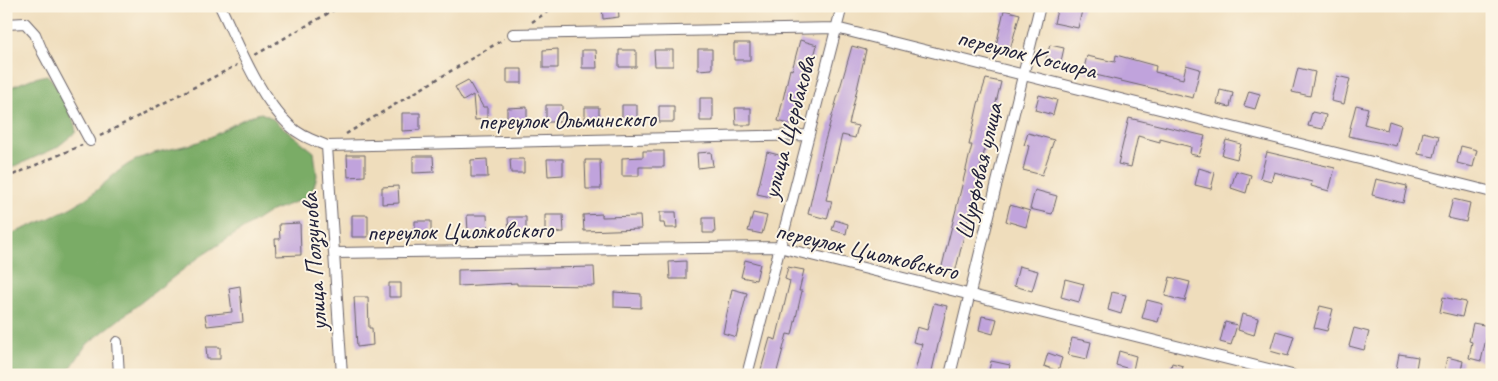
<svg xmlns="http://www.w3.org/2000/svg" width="1498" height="381" font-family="Caveat,sans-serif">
<rect width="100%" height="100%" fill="#fcf5e5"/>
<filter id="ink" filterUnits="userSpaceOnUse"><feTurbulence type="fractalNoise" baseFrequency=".02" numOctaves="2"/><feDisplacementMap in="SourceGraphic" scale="10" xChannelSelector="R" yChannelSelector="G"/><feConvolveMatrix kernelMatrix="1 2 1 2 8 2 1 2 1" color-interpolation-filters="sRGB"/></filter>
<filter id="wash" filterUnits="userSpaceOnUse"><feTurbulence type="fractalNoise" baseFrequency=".0096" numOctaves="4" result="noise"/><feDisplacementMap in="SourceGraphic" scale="20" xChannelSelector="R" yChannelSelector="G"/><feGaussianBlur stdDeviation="1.12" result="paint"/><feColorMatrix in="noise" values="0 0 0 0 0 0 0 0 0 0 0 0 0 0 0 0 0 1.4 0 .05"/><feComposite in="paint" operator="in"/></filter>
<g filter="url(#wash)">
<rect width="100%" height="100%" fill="#efddbc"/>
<path fill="#7aac66" stroke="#4e6750" d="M47 75C58 85 75 118 76 132L56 148 6 170V89L31 79Z
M261 113 270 117 314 152 317 176 313 189 306 198 269 212 198 258 86 345 72 366 64 375H6V236C35 224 67 213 92 194 106 183 118 169 134 161 156 149 183 149 206 139 225 131 241 117 261 113Z"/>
<g id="blocks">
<path fill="#c0a3dc" d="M602 6H618L619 17 603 19Z
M1058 6H1083L1078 28 1054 23Z
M1004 10 1020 14 1009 53 995 50Z
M800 40 817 45 813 61 808 60 792 125 778 121 790 69 792 70Z
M734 43H750V60H734Z
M1050 45 1064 48 1060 66 1045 62Z
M852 46 866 50 849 124 858 126 855 138 842 135 826 200 832 201 827 219 808 214 824 144Z
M558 49V68H543V50Z
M698 49H712V69L698 70Z
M582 50H596L597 68H582Z
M619 50H636V67H619Z
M654 50H673V66H655Z
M1116 55 1156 66 1155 72 1183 79 1186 65 1200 69 1193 98 1083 72 1087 56 1115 62Z
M1298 68 1315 72 1310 96 1292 92Z
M507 69H522V83H507Z
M1337 76 1350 79 1344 104 1331 101Z
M986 79 1001 82 955 273 941 270 972 145H969L978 104Z
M468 80 483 107H487V119L475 120 473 95 463 101 455 87Z
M1220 90 1233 93 1230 107 1217 104Z
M1249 91 1260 94 1255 109 1244 106Z
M1039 95 1057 100 1053 115 1035 110Z
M700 98H713V121H700Z
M546 105H562V122H546Z
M622 105H637V122H622Z
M1356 105 1368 108 1364 124 1387 130 1389 121 1401 125 1396 146 1348 136Z
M659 106H674V122H659Z
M527 107V124L507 125V108Z
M585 107H599V123H585Z
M735 108H751V125H736Z
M1312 112 1326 115 1323 129 1308 126Z
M402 113H420V130L402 131Z
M1129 118 1205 136 1199 156 1190 154 1191 147 1160 139V142L1138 136 1131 167 1118 164Z
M1423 132 1439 136 1434 157 1418 154Z
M1028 133 1054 140 1042 175 1023 170 1029 146 1024 145Z
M1226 140 1241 144 1237 159 1222 155Z
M1461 146 1477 150 1473 167 1457 163Z
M643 151H664V167H639V176H622V158L643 157Z
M711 152 713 166 698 168 697 153Z
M767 152 783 156 771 197 757 194Z
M1267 152 1335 168 1329 191 1311 186 1312 182 1274 172 1271 181 1260 178Z
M347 155H365V176L348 177Z
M413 156H433L434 172 413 173Z
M487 159 488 177H471V160Z
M510 159H524V173H511Z
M547 159H563V175L548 176Z
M585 160H600L601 189H586Z
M1199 168 1215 173 1211 189 1195 185Z
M1236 171 1251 175 1246 193 1231 188Z
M1376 179 1407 186 1403 203 1372 195Z
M398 186 399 203 382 204V187Z
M1035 190 1057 196 1052 214 1030 209Z
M1453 199 1470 203 1466 222 1448 218Z
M1010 205 1030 211 1026 227 1006 221Z
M660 212H676L677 228H665L664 223H660Z
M753 213 767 216 762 234 748 231Z
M602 214V217L640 216 641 229 584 231 583 215Z
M352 215H368V237H352Z
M467 215H487L488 232H468Z
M545 215H563L564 232 545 233Z
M508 217H526V234H509Z
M703 218H714L715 233H703Z
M835 220 848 224 846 234 832 230Z
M415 221H431V237L415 238Z
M300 223 301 255 276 256 275 239H280L279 224Z
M745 260 760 264 756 280 741 277Z
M686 261V279H670L669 262Z
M1019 266 1038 271 1032 291 1014 286Z
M594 267 595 286 517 285V283L458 286V270Z
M788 267 804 270 799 291H802L792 335 787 334 776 375H767L760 373 770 338 776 340 790 281 785 279Z
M1170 277 1190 282 1185 301 1165 296Z
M1065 279 1084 284 1079 302 1061 297Z
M389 283H401V297H389Z
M240 286 243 322 207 326 205 315 232 312 229 288Z
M732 289 747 293 736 337 723 333Z
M614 292 641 294V308L614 307Z
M1112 292 1126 295 1121 314 1108 310Z
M354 297H368L369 328H372L373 345 357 347Z
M1443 297 1466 302 1462 317 1440 312Z
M1147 300 1163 304 1158 322 1142 318Z
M934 303 947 306 931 375H914L922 344 913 342 917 327 927 330Z
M1320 306 1333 309 1327 331 1314 328Z
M1242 314 1258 318 1254 335 1238 330Z
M982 316 997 319 993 334 979 330Z
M1225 322 1237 325 1231 345 1220 342Z
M1473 323 1489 326 1481 361 1469 358 1472 342 1469 341Z
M1354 328 1369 332 1364 350 1349 346Z
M1276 331 1294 336 1288 356 1270 351Z
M1072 338 1091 342 1087 359 1068 355Z
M206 347H220V359H207Z
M1119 351 1136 356 1133 370 1116 365Z
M1048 353 1062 358 1058 371 1044 366Z
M1399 354 1418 357 1415 375H1395Z
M1447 357 1463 361 1460 375 1444 373Z
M991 361 1010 365 1008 375H988Z
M1172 363 1183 366 1181 375H1169Z"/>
</g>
</g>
<g filter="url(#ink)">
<use href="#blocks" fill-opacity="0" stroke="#6a6368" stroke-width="1"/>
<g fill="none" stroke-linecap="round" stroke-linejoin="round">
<g stroke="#6a6368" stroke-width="12">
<path id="minor" d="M220 6C239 45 258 96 290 126 300 136 313 140 327 146L808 135
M6 24 25 23 35 34 43 53 90 141
M513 34 836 28 1492 192
M327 146 342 375
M334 253 779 247 1292 375
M117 342 119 375
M747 375 842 6
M950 375 1040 6"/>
</g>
<path stroke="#6a6368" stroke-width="2.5" stroke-dasharray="4 4" stroke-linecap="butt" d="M532 22 556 6
M255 55 341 6
M346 134 504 39
M100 136 237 65
M6 178 82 145"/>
<use href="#minor" stroke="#fff" stroke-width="10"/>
</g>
</g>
<g text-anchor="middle" stroke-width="4" stroke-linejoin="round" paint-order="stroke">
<g font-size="25" fill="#22223b" stroke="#fcf5e5">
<text transform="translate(1027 53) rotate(14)" y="9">переулок Косиора</text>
<text transform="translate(567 119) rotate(-1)" y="9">переулок Ольминского</text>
<text transform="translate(788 127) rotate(-75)" y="9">улица Щербакова</text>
<text transform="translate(978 171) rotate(-77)" y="9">Шурфовая улица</text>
<text transform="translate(460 230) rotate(-1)" y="9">переулок Циолковского</text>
<text transform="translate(867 250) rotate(13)" y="9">переулок Циолковского</text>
<text transform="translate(313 262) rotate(-94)" y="9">улица Ползунова</text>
</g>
</g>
<rect width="1498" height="381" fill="none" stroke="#fcf5e5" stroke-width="25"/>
</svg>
